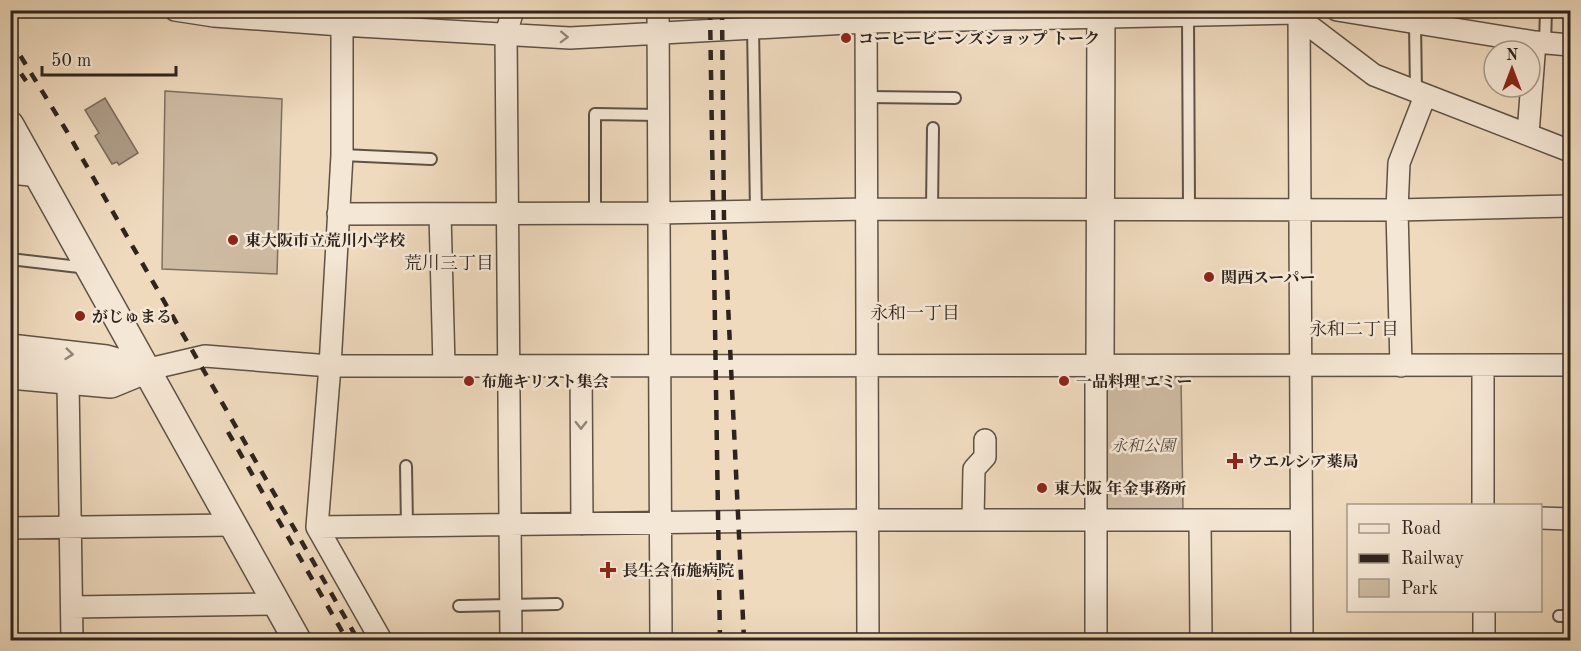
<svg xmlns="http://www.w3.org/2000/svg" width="1581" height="651" font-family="'Old Standard TT','Noto Serif JP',serif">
<rect width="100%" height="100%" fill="#efdabe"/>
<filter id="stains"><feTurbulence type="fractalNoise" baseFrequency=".00333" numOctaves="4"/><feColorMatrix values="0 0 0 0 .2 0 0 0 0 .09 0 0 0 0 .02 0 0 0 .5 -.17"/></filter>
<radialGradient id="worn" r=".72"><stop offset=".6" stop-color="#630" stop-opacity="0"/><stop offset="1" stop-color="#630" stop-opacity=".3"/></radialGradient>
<path fill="#cebba3" stroke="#7e7060" stroke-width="1.5" d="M165 91 282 99 277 274 162 269Z
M1104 378H1181L1183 512H1105Z"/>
<path fill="#ae9c87" stroke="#7b6c5d" stroke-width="1.5" d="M105 98 138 153 119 165 117 162 112 164 95 136 99 133 85 110Z"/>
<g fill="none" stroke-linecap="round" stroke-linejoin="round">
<g stroke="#5f5245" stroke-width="14">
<path id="service" d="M1188 16 1189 209
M1415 23 1416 92
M753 27 756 211
M1545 43 1546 10
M866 97 955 98
M342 155 431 159
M932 209 933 128
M595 214V114L658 115
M10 259 88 268
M406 466 407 526
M459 606 557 604
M1559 616H1570"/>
</g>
<g stroke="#5f5245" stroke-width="24">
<path id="minor" d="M175 10 214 16 341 25 570 38 866 22 1299 13 1304 10
M658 10 661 640
M866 10 868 640
M1299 10 1302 640
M1337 10 1535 42 1570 45
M342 11V155L330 366 317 527 381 640
M1299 18 1374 75 1570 151
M1528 134 1535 42
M10 173 40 176
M338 214 657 213 867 209 1397 210 1570 206
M440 214 444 366
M1401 366 1397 210 1399 163 1425 96
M1483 366V506
M581 367 582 524
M145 370 205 356 330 366 1570 365
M68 381 72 640
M1540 518 1570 519
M973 520 974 469 985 457V440
M1200 520 1201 640
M317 527 868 520H1301
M10 528 232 525
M72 607 277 604
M1484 610V640
M511 640 506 34 513 10
M1096 640V365"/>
</g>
<g stroke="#5f5245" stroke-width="30">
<path id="tertiary" d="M10 125 297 640
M10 348 106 359 145 370
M1100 365 1101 10
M10 375 111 384 145 370"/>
</g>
<use href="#service" stroke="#f5e7d5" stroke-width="10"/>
<use href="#minor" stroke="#f5e7d5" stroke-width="21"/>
<use href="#tertiary" stroke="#f5e7d5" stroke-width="27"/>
<path stroke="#2f241d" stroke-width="4.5" stroke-dasharray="10 10" stroke-linecap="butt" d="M710 10 720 640
M722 10 724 220 744 640
M10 39 66 130 358 640
M10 57 26 81
M228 432 347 640"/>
</g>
<defs><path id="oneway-chevron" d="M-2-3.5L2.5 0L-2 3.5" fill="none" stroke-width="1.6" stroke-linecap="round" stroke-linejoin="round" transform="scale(1.5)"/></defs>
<g stroke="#928679">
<use href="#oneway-chevron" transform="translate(564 37) rotate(2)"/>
<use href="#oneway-chevron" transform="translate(69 354) rotate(6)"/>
<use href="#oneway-chevron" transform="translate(581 425) rotate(90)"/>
</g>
<g fill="#8f2418" stroke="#f5e7d5" stroke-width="2">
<circle cx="846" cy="38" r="6"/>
<circle cx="233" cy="240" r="6"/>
<circle cx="1209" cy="277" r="6"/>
<circle cx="80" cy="316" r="6"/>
<circle cx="469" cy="381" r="6"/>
<circle cx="1064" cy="381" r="6"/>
<path d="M1232 452h6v6h6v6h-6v6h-6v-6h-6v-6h6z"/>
<circle cx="1042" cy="488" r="6"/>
<path d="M605 561h6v6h6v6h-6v6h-6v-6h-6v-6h6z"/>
</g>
<g text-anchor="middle" stroke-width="5" stroke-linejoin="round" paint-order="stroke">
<g font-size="16" font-weight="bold" fill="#2f241d" stroke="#f5e7d5" text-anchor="start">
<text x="858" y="44">コーヒービーンズショップ トーク</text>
<text x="245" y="246">東大阪市立荒川小学校</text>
<text x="1221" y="283">関西スーパー</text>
<text x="92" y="322">がじゅまる</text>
<text x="481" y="387">布施キリスト集会</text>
<text x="1076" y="387">一品料理 エミー</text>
<text x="1247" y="467">ウエルシア薬局</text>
<text x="1054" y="494">東大阪 年金事務所</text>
<text x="622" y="576">長生会布施病院</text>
</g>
<g font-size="16" font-style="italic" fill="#574a3e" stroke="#f5e7d5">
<text x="1143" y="451">永和公園</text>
</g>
<g font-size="18" fill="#2f241d" stroke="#f5e7d5">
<text x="449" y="269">荒川三丁目</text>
<text x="915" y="319">永和一丁目</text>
<text x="1354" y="335">永和二丁目</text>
</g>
</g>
<rect width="1581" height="651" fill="none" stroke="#efdabe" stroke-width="36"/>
<rect x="12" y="12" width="1557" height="627" fill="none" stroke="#2f241d" stroke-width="3"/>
<rect x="18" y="18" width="1545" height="615" fill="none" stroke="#2f241d" stroke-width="1.5"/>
<rect x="1347" y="504" width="195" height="108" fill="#f5e7d5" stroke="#a6998b" stroke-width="1.5"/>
<rect x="1359" y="524" width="30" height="9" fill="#f5e7d5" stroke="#a6998b" stroke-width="1.5"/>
<text x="1401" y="534" font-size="18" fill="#2f241d">Road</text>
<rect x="1359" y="554" width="30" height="9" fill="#2f241d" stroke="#a6998b" stroke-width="1.5"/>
<text x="1401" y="564" font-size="18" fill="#2f241d">Railway</text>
<rect x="1359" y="579" width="30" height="18" fill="#cebba3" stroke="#a6998b" stroke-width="1.5"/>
<text x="1401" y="594" font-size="18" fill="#2f241d">Park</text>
<g transform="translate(1512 69)"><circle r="28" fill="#f5e7d5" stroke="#a6998b" stroke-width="1.5"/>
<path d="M0-4.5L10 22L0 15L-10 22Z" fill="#8f2418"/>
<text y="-9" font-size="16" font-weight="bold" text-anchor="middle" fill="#2f241d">N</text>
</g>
<path d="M42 66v9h134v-9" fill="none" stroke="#2f241d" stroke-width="3"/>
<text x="51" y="66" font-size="18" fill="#2f241d" stroke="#f5e7d5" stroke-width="4.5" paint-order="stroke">50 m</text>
<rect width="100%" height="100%" filter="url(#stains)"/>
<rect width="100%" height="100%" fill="url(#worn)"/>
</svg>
